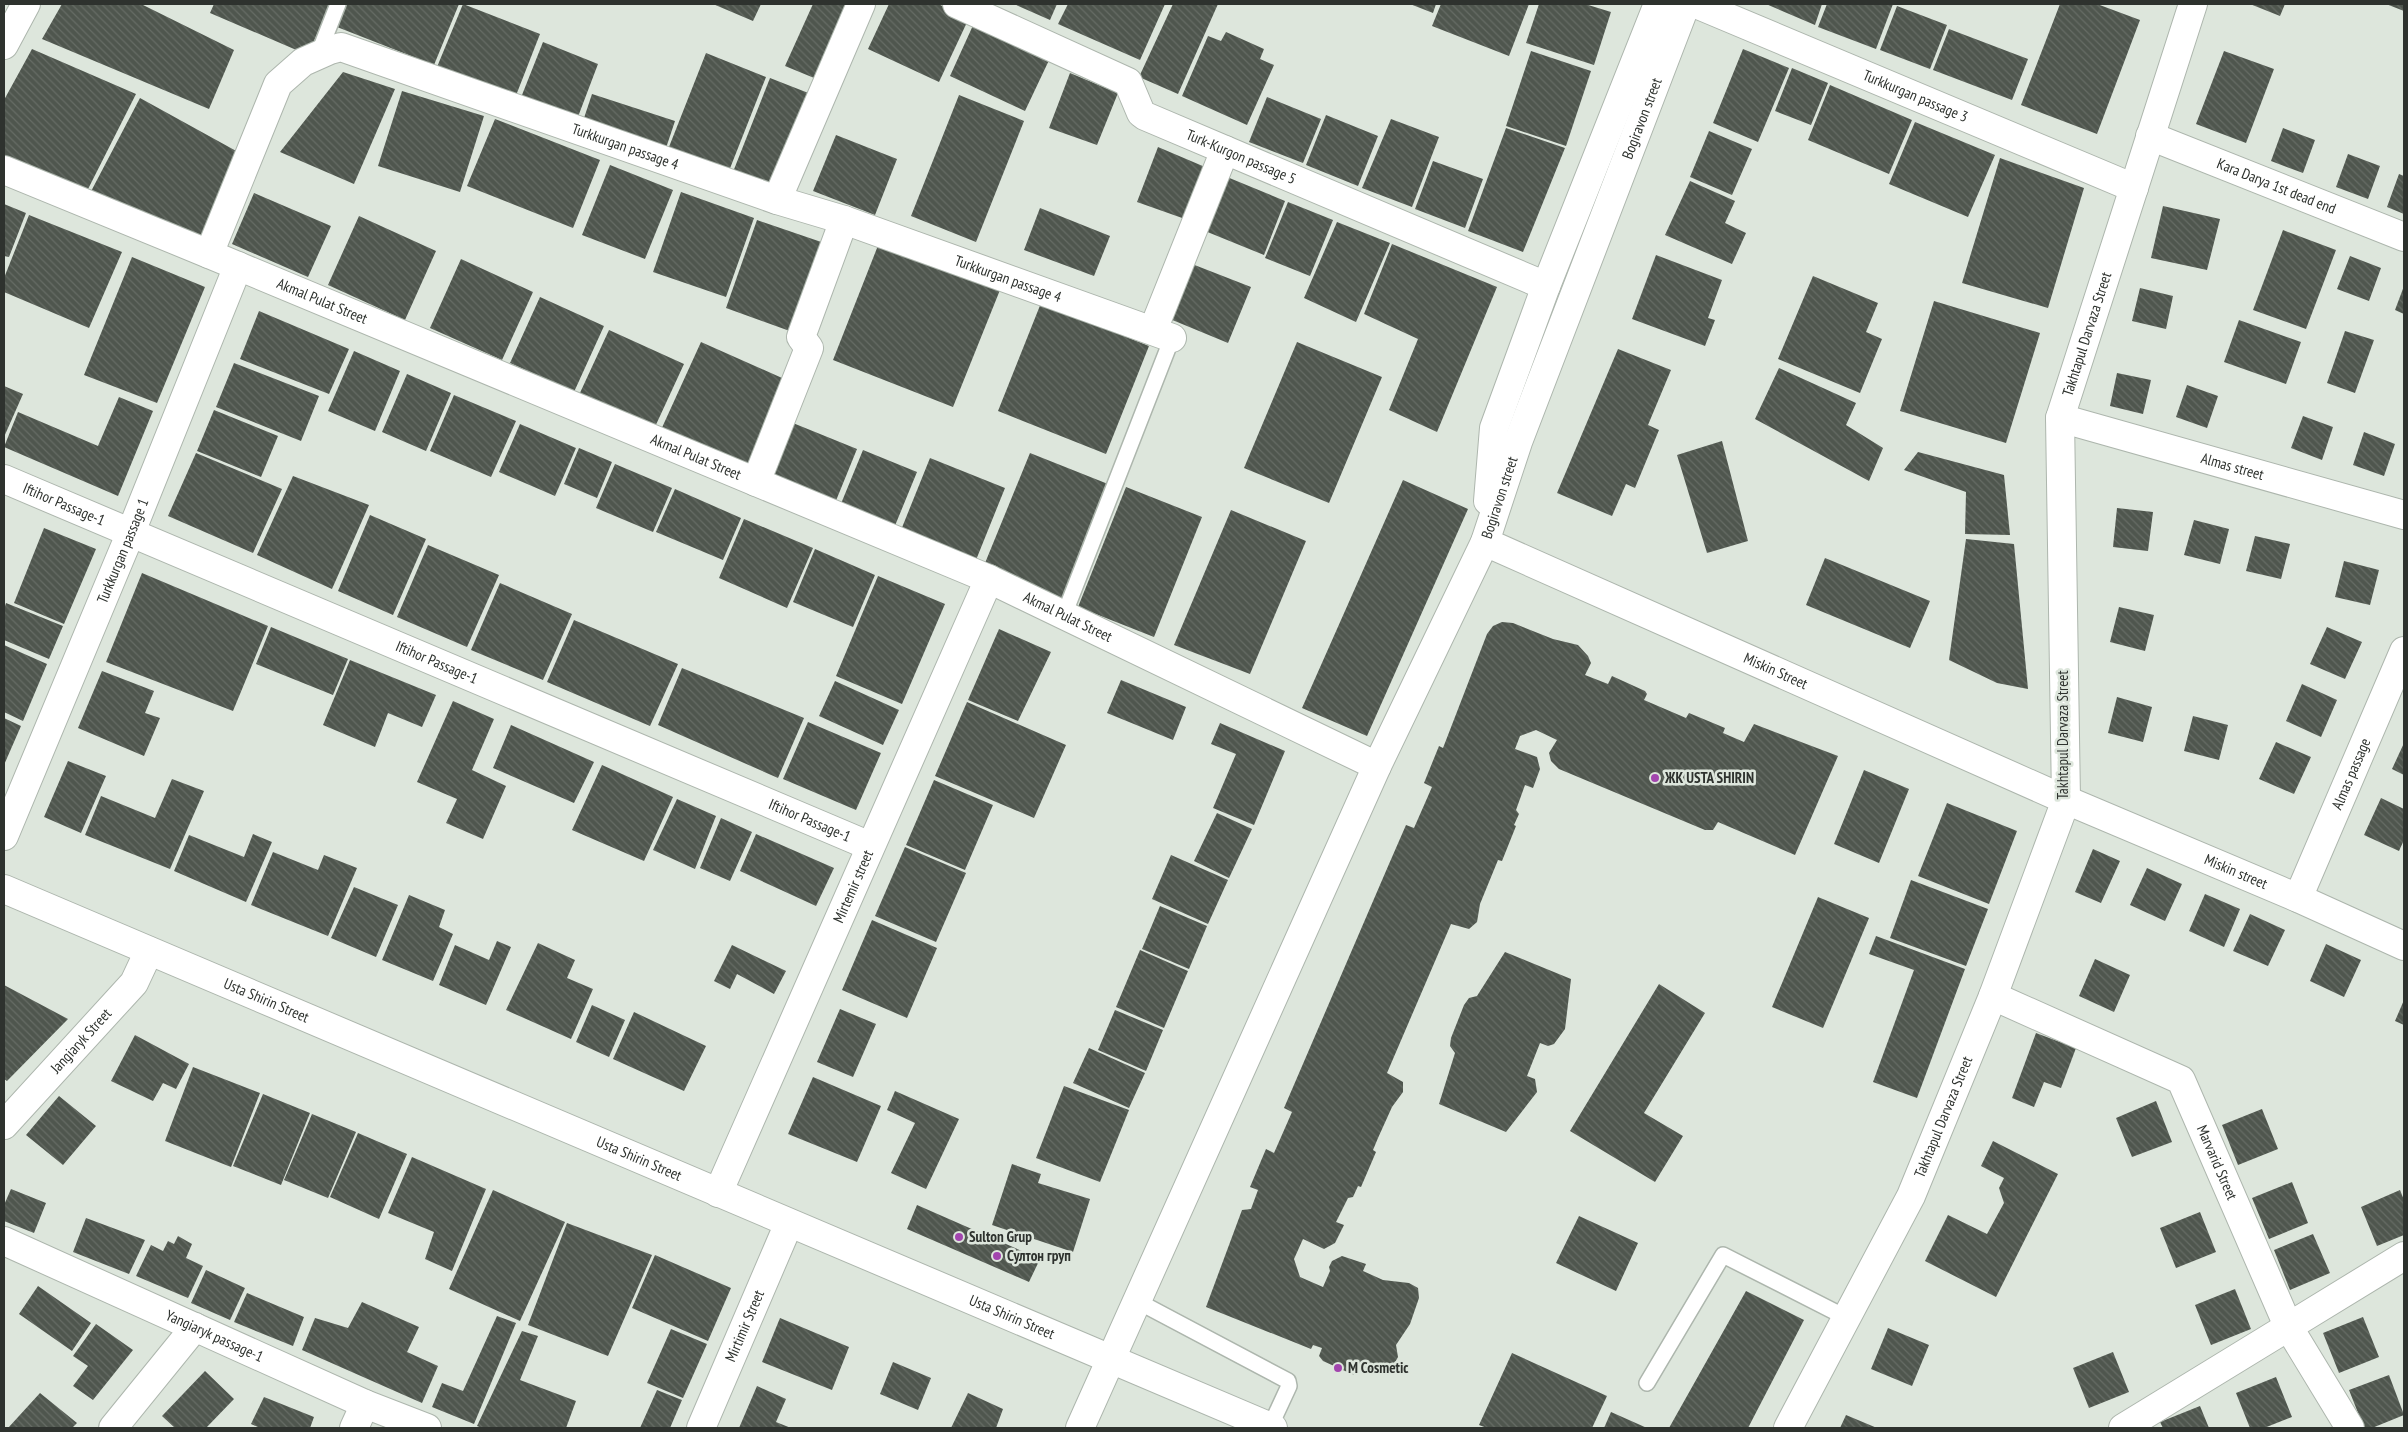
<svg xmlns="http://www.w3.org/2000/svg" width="2408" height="1432" font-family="'PT Sans Narrow',sans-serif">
<defs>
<pattern id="building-back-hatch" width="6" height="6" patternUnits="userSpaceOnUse" patternTransform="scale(1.25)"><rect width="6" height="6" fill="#4f564e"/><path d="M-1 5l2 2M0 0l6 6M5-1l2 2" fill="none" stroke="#666c65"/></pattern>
</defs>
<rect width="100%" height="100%" fill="#dde6dc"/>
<path fill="url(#building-back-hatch)" d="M62 4H141L234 50 209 109 42 39Z
M214 4H330L308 55 210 13Z
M346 4H459L434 65 337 27Z
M463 4 540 34 515 98 437 67Z
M713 4H761L753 21Z
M813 4H853L819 80 785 66Z
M889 4H938L969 18 939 82 868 49Z
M1014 4H1057L1050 20Z
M1068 4H1165L1140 60 1058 24Z
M1173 4H1218L1178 94 1139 77Z
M1410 4H1436L1433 13Z
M1441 4H1529L1509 56 1432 26Z
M1539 4H1585L1611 12 1594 65 1526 43Z
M1766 4H1822L1815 25Z
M1827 4H1893L1876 49 1818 27Z
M2060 4H2097L2140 20 2097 134 2021 105Z
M2250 4H2285L2280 16Z
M2386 4H2404V11Z
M1897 6 1947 25 1930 69 1880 50Z
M975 21 1051 56 1025 111 950 76Z
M1949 29 2028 59 2012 100 1933 70Z
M1226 32 1264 49 1260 59 1274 65 1247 125 1182 96 1208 36 1221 41Z
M543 42 598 64 576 122 520 100Z
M32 49 136 94 84 197 4 159V100Z
M1743 49 1789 68 1758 142 1713 123Z
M1531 51 1591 71 1566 146 1506 126Z
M2224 51 2274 69 2246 143 2196 124Z
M706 53 766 77 727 176 667 152Z
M1792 68 1828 83 1811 125 1775 111Z
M343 72 395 89 354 184 280 152Z
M1070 73 1118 93 1097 145 1049 128Z
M770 78 816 96 777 195 731 177Z
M1830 85 1912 120 1889 174 1808 140Z
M402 91 484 116 460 192 378 166Z
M592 94 675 121 665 151 582 124Z
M959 95 1024 121 976 242 911 216Z
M1267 97 1321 119 1303 163 1249 142Z
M140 98 238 152 201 244 87 199Z
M1326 115 1378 136 1358 186 1306 165Z
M495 119 600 160 573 228 467 186Z
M1391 119 1439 137 1412 207 1362 188Z
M1915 122 1995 155 1968 217 1889 184Z
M1506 128 1565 148 1523 252 1468 231Z
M2283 128 2315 140 2303 173 2271 161Z
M1709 131 1752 149 1732 195 1690 177Z
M836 135 897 159 875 215 813 191Z
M1158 147 1205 167 1185 219 1137 202Z
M2348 154 2380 166 2368 199 2336 187Z
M2000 158 2084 188 2048 308 1962 283Z
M1433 161 1483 179 1465 228 1415 209Z
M610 165 673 190 645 259 582 235Z
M2399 174 2404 176V214L2387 207Z
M1227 177 1285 201 1264 255 1205 231Z
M1690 181 1735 201 1725 223 1746 233 1732 264 1665 235Z
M681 192 754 218 726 297 653 272Z
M254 193 331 226 308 277 232 244Z
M1288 202 1333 220 1310 276 1265 258Z
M4 204 26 213 9 257 4 256Z
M2163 206 2220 219 2207 270 2151 258Z
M1040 208 1110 236 1094 276 1024 250Z
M29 215 122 252 89 328 4 292V278Z
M359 216 436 251 405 320 328 285Z
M757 220 830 245 798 334 726 308Z
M1337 222 1390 243 1356 322 1304 298Z
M2283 230 2336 250 2306 329 2253 310Z
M879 243 1000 290 953 407 833 360Z
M1392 244 1497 287 1437 432 1389 410 1418 339 1364 314Z
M1656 255 1722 280 1708 318 1715 320 1705 346 1632 319Z
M2350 256 2381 268 2369 301 2337 289Z
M132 257 205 287 157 403 84 375Z
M461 259 533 292 502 360 430 328Z
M1192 264 1251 287 1228 343 1170 319Z
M1813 276 1878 303 1866 332 1882 339 1860 393 1778 359Z
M2404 286V314L2395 310Z
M2140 288 2173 296 2166 329 2132 321Z
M540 297 604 326 574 392 510 363Z
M1934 301 2040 333 2006 443 1900 411Z
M1041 303 1149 346 1106 454 998 411Z
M259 311 349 349 329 394 240 359Z
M2239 320 2301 342 2286 384 2224 362Z
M609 330 684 364 654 429 579 395Z
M2345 331 2374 340 2355 393 2327 383Z
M701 342 791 382 750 472 660 432Z
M1297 342 1382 377 1329 503 1244 468Z
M1618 349 1671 370 1648 425 1659 430 1635 488 1626 484 1612 516 1557 493Z
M354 351 400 371 375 431 328 411Z
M234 363 319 396 301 441 216 407Z
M1779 368 1856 403 1846 425 1883 448 1869 481 1755 419Z
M2117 373 2151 380 2143 414 2110 406Z
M407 374 451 393 426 451 382 432Z
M2187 385 2218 396 2207 428 2176 417Z
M4 386 23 394 4 437Z
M454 395 516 421 491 477 430 451Z
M119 397 153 411 118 496 4 447 18 412 98 446Z
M214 410 278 436 261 477 197 451Z
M2303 416 2333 427 2322 460 2291 448Z
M788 421 857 449 833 508 764 480Z
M520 424 576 448 555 496 499 472Z
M2364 432 2395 444 2384 476 2353 465Z
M1722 441 1748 541 1707 553 1677 455Z
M579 448 612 462 597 498 564 484Z
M863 450 917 472 892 533 838 511Z
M1918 452 2004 475 2010 535 1965 534 1966 492 1904 470Z
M196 453 282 489 253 553 168 516Z
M1030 453 1108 484 1061 600 983 568Z
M930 458 1005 488 974 565 899 535Z
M615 464 672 488 653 532 596 508Z
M293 476 369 505 332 589 257 555Z
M1403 480 1468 509 1367 736 1302 708Z
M1126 487 1202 517 1154 637 1078 607Z
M675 489 741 518 723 560 656 532Z
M2117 508 2153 512 2148 551 2113 547Z
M1231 510 1306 541 1250 674 1174 645Z
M370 515 426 539 393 615 338 591Z
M744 519 813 548 787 608 719 578Z
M2194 520 2229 529 2220 564 2184 555Z
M44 528 96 549 64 624 14 603Z
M2255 536 2290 544 2281 579 2246 571Z
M1966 539 2014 544 2028 689 1997 683 1949 660Z
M428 545 499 575 467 647 397 617Z
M815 549 875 575 853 627 793 602Z
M1825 558 1930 601 1910 648 1806 605Z
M2344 561 2379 570 2370 605 2335 597Z
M142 573 268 626 233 711 106 662Z
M878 576 945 604 902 704 836 676Z
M500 583 572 614 543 680 471 650Z
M6 603 63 626 49 659 4 640V609Z
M2119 607 2154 615 2145 651 2110 642Z
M574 620 678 664 650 726 547 682Z
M1502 622 1513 623 1553 639 1578 645 1588 656 1591 663 1585 675 1608 684 1612 676 1645 691 1647 694 1644 700 1686 718 1689 713 1725 728 1723 733 1744 742 1754 724 1838 756 1795 855 1718 822 1713 830H1705L1559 769 1551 761 1549 753 1557 740 1536 730 1520 736 1515 749 1537 757 1540 769 1533 788 1525 785 1516 810 1519 814 1514 825 1516 826 1502 861 1498 860 1480 904 1477 922 1469 929 1451 924 1387 1073 1403 1082V1092L1392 1107 1378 1138 1373 1150 1376 1152 1361 1187 1358 1186 1353 1197 1348 1198 1336 1222 1344 1225 1335 1243 1324 1249 1303 1239 1294 1259 1300 1277 1323 1287 1330 1271 1329 1267 1332 1261 1342 1256 1366 1264 1363 1271 1383 1280 1409 1283 1418 1288 1419 1298 1410 1324 1396 1345 1398 1357 1393 1366 1381 1374 1358 1365 1354 1375 1323 1361 1319 1356 1322 1348 1313 1345 1311 1349 1206 1307 1242 1210 1251 1209 1258 1190 1250 1187 1266 1149 1274 1153 1292 1112 1284 1108 1389 864 1406 825 1414 828 1432 787 1424 783 1439 746 1443 748 1487 634 1493 626Z
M271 627 348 659 333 695 256 664Z
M2327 627 2362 642 2345 679 2310 664Z
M999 629 1051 652 1018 721 968 700Z
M4 645 47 664 23 721 4 712Z
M350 660 436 695 422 727 388 713 375 747 323 725Z
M682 668 804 718 778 778 658 725Z
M102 671 154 691 145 713 160 718 144 756 78 728Z
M1121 680 1186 707 1173 740 1107 713Z
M835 681 899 710 883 745 819 716Z
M2302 684 2337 700 2321 737 2286 721Z
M2117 697 2152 707 2143 742 2108 733Z
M453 701 494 719 472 770 506 786 483 839 446 823 457 799 417 782Z
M967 702 1066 745 1034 818 935 776Z
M2193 716 2228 725 2219 760 2184 751Z
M4 718 21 726 4 765Z
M808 722 881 753 856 810 783 779Z
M1220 723 1285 751 1254 825 1213 808 1236 754 1211 744Z
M511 725 594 762 574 803 493 768Z
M2276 742 2311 757 2294 794 2259 779Z
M2404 743V775L2392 769Z
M68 761 106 776 81 833 44 817Z
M602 765 673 797 644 861 572 830Z
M1864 770 1909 789 1879 863 1834 844Z
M172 779 204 791 170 869 85 835 101 796 155 818Z
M934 780 993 805 965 870 906 845Z
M2381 798 2404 809V840L2399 851 2364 835Z
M677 799 716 816 695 869 653 850Z
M1947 803 2017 831 1989 904 1918 876Z
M1217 813 1252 829 1229 878 1194 861Z
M721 818 752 832 730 881 700 868Z
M253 834 272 842 246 902 174 871 189 835 244 857Z
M756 834 834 868 816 906 740 871Z
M905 847 966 873 936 942 875 916Z
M2093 849 2120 861 2101 903 2075 892Z
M273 852 318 870 324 855 357 868 328 936 251 905Z
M1171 855 1228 880 1208 924 1152 899Z
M2147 868 2182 884 2165 921 2130 905Z
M1911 880 1988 909 1966 966 1890 938Z
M354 887 398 905 376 957 331 938Z
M2205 894 2240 909 2224 947 2189 931Z
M409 895 445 910 439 927 453 934 433 981 382 960Z
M1818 897 1869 918 1823 1028 1772 1007Z
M1160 906 1207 926 1189 969 1142 949Z
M2250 914 2285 930 2268 966 2233 951Z
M872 920 937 948 907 1018 842 990Z
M1876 936 1965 969 1917 1098 1873 1082 1914 970 1869 954Z
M497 941 511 947 486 1005 439 985 455 945 489 960Z
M538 943 575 960 567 978 593 989 571 1039 506 1010Z
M2326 944 2361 960 2344 997 2310 981Z
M732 945 786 971 774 994 737 974 730 989 714 981Z
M1140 950 1188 971 1164 1028 1116 1007Z
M1505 952 1571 979 1565 1029 1554 1044 1548 1046 1540 1043 1527 1076 1535 1079 1537 1092 1506 1132 1439 1104 1455 1053 1450 1046 1451 1038 1464 1005 1469 998 1477 996Z
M2095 959 2130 975 2114 1012 2079 996Z
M1659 984 1705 1013 1644 1113 1683 1136 1655 1182 1570 1131Z
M4 985 68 1019 7 1081 4 1079Z
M2404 1000V1025L2395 1021Z
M592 1005 625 1020 609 1057 576 1042Z
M840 1009 876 1024 853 1077 817 1062Z
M1115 1010 1163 1030 1146 1071 1098 1050Z
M634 1012 706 1046 684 1091 613 1059Z
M2036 1033 2076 1048 2061 1088 2044 1082 2034 1107 2012 1098Z
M135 1035 189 1064 176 1089 163 1083 153 1101 111 1081Z
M1089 1048 1145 1073 1129 1108 1073 1083Z
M193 1067 260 1093 231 1167 165 1141Z
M813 1077 881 1106 857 1162 788 1134Z
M1064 1086 1129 1110 1100 1182 1036 1158Z
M895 1091 959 1119 926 1189 891 1173 915 1123 887 1110Z
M263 1094 310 1113 281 1185 233 1166Z
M59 1096 96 1126 63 1165 26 1135Z
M2156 1101 2172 1142 2132 1157 2116 1118Z
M2262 1109 2278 1149 2238 1165 2222 1125Z
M312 1114 356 1132 328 1198 284 1180Z
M358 1133 407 1154 379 1219 330 1197Z
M1993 1141 2058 1174 1996 1297 1925 1261 1948 1215 1987 1234 2004 1203 1999 1188 2004 1178 1981 1166Z
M412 1157 486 1189 452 1271 425 1259 434 1232 388 1213Z
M1012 1164 1041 1174 1038 1183 1090 1199 1073 1252 992 1225Z
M2292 1182 2308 1223 2269 1239 2252 1198Z
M11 1189 46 1203 34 1233 4 1221V1205Z
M493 1190 565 1222 520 1321 449 1289Z
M2400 1190 2404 1200V1235L2377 1246 2361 1207Z
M917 1205 1040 1259 1029 1282 907 1229Z
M2200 1212 2216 1252 2176 1268 2160 1228Z
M1579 1216 1638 1243 1616 1291 1556 1263Z
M86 1218 145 1240 129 1274 73 1252Z
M567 1223 652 1255 608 1356 528 1325Z
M2313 1234 2330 1273 2290 1290 2274 1250Z
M178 1236 192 1244 186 1258 203 1266 188 1298 136 1276 151 1245 163 1251 168 1241 174 1244Z
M655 1255 731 1288 708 1341 632 1308Z
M206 1270 245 1288 230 1320 191 1303Z
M38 1286 91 1323 72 1351 19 1314Z
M2235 1289 2251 1329 2211 1345 2195 1305Z
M1746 1291 1804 1320 1748 1428H1669Z
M247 1293 304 1317 293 1346 234 1322Z
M362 1302 419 1327 407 1352 438 1366 422 1403 302 1350 315 1318 348 1328Z
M497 1316 516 1323 474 1424 432 1407 442 1383 463 1391Z
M2363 1317 2379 1357 2339 1373 2323 1333Z
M780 1318 849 1347 832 1390 762 1362Z
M96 1324 133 1350 93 1400 73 1386 88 1366 73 1356Z
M1888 1328 1929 1345 1912 1386 1871 1369Z
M671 1329 707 1344 683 1398 647 1383Z
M522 1331 538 1336 520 1380 576 1401 566 1428H482L477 1426Z
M2113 1352 2129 1392 2089 1408 2073 1368Z
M1512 1353 1607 1396 1592 1428H1487L1479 1425Z
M893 1362 931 1378 918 1410 880 1394Z
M205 1371 234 1399 206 1428H175L162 1416Z
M2389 1375 2404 1415 2372 1428H2364L2349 1390Z
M2276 1377 2292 1417 2264 1428H2250L2236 1393Z
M757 1386 786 1399 776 1422 791 1428H739Z
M657 1390 682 1400 670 1428H640Z
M40 1393 77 1423 72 1428H8Z
M968 1393 1003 1409 996 1428H951Z
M264 1397 314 1417 310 1428H260L251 1424Z
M2200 1406 2209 1428H2163L2160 1422Z
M1611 1412 1647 1428H1604Z
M1846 1415 1877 1428H1840Z"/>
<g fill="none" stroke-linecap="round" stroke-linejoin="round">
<g stroke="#adb6ad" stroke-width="18">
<path id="lane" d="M318 55 338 4
M1064 615 1172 338
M1137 1301 1288 1381 1289 1386 1270 1427
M1647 1383 1723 1255 1847 1318"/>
</g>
<g stroke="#adb6ad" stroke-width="30">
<g id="street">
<path id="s1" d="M957 4 1128 82 1141 113 1145 116 1546 286"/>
<path id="s2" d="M1696 4 2134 188"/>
<path d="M4 45 26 4"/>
<path id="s3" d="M2150 136 2404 237"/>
<path id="s4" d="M4 170 209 254 989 579 1377 766"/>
<path d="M777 200 861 4"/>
<path id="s5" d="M209 254 278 84 303 62 330 50 341 47 777 200 844 220 1172 338"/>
<path d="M1153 330 1225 150"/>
<path id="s6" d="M2060 418 2404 515"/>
<path id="s7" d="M4 479 870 846"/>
<path d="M756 482 809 348 801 337 844 220"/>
<path id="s8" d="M1485 542 2066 800 2298 898 2404 946"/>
<path id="s9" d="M4 836 131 532 238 266"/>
<path id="s10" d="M2298 898 2404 651"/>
<path id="s11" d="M1993 996 2181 1080 2288 1326 2350 1428"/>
<path id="s12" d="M4 1125 134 983 149 951"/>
<path id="s13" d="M718 1193 989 579"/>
<path id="s14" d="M4 1241 365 1404 427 1428"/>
<path d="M113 1428 195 1327"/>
<path d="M354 1428 365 1404"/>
<path id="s15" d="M701 1428 789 1223"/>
<path id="s16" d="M1788 1428 1911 1196 1993 996 2066 800 2060 418 2193 4"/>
<path d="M2123 1428 2404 1256"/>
</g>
</g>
<g stroke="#adb6ad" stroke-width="30">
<g id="secondary">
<path d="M1488 501 1494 428 1546 286 1658 4"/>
<path id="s17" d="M4 889 1273 1428"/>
<path id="s18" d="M1080 1428 1377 766 1485 542 1518 442 1686 4"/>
</g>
</g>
<use href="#lane" stroke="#fff" stroke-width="15"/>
<use href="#street" stroke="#fff" stroke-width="28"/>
<use href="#secondary" stroke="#fff" stroke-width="28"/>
</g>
<g fill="#a245ae" stroke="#dde6dc" stroke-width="2">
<circle cx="1655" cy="778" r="5"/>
<circle cx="959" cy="1237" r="5"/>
<circle cx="997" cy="1256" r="5"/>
<circle cx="1338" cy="1368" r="5"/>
</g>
<g text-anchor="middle" stroke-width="5" stroke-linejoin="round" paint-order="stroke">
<g font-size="15" fill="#2e322e" stroke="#dde6dc">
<text dy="5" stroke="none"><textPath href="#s2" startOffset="238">Turkkurgan passage 3</textPath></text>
<text dy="5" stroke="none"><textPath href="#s18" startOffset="1426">Bogiravon street</textPath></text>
<text dy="5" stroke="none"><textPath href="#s5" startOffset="559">Turkkurgan passage 4</textPath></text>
<text dy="5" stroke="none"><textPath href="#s1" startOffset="331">Turk-Kurgon passage 5</textPath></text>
<text dy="5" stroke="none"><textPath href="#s3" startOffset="136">Kаra Darya 1st dead end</textPath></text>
<text dy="5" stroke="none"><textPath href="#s5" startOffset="964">Turkkurgan passage 4</textPath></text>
<text dy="5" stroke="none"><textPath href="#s4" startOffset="344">Akmal Pulat Street</textPath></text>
<text dy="5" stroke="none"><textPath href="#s16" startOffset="1158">Takhtapul Darvaza Street</textPath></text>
<text dy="5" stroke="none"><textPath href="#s4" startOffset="749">Akmal Pulat Street</textPath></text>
<text dy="5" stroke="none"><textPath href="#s6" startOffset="179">Almas street</textPath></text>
<text dy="5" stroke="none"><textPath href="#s18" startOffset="1021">Bogiravon street</textPath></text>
<text dy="5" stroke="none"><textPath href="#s7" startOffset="65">Iftihor Passage-1</textPath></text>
<text dy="5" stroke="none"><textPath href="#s9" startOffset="309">Turkkurgan passage 1</textPath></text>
<text dy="5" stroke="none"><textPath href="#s4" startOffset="1154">Akmal Pulat Street</textPath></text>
<text dy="5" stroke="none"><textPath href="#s7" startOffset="470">Iftihor Passage-1</textPath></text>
<text dy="5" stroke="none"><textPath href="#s8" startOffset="318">Miskin Street</textPath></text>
<text transform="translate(2063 735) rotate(-90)" y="5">Takhtapul Darvaza Street</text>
<text dy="5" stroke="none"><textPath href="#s10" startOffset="135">Almas passage</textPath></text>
<text dy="5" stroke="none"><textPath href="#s7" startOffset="875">Iftihor Passage-1</textPath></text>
<text dy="5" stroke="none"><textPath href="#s8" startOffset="820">Miskin street</textPath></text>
<text dy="5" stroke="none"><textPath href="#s13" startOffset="335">Mirtemir street</textPath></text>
<text dy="5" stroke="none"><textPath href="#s17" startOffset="285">Usta Shirin Street</textPath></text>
<text dy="5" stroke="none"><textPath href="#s12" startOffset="114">Jangiaryk Street</textPath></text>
<text dy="5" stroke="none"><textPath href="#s16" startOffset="348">Takhtapul Darvaza Street</textPath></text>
<text dy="5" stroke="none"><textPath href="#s17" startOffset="690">Usta Shirin Street</textPath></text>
<text dy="5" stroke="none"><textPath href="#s11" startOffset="296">Marvarid Street</textPath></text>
<text dy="5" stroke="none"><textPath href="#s17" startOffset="1095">Usta Shirin Street</textPath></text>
<text dy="5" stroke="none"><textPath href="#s15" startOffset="111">Mirtimir Street</textPath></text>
<text dy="5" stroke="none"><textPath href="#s14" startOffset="231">Yangiaryk passage-1</textPath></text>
</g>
<g font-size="15" font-weight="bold" fill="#2e322e" stroke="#dde6dc" text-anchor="start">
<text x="1665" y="783">ЖК USTA SHIRIN</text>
<text x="969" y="1242">Sulton Grup</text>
<text x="1007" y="1261">Султон груп</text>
<text x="1348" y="1373">M Cosmetic</text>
</g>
</g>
<rect width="2408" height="1432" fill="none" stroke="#2e322e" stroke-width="10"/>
</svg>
